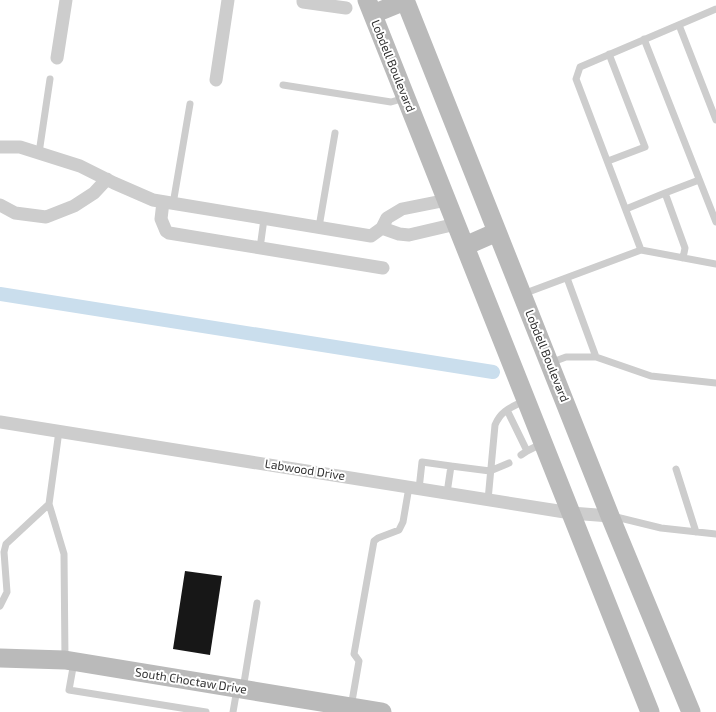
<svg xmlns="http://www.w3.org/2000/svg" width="716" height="712" font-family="'Exo 2',sans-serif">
<rect width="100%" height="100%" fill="#fff"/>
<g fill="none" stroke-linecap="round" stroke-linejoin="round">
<path stroke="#cadeed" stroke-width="14" d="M0 294 493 372"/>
</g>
<path fill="#171717" d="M185 571 222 576 210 655 173 649Z"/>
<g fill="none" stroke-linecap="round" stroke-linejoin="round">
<path stroke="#cdcdcd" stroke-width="7" d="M679 25 716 120
M644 39 716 222
M283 85 391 102 405 98
M39 153 50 79
M608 161 645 147 609 54
M665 193 699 180
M173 204 190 104
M626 209 665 193 685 248 683 258
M319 227 335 133
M260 248 264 219
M641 250 716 264
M523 294 641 250 576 79 580 67 716 9
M596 357 651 376 716 383
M550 363 566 357H596L567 278
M507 410 527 451
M521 455 527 451 543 443
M676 469 696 532
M419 489 422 462 451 466
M447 493 451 466 490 471 509 463
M488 500 495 425C501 410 512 407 526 400
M49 504 64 554 65 659
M612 516 661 528 716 534
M0 606 7 592 4 552 6 544 49 504 59 431
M74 662 69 690 206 712
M243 689 257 603
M351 707 359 661 354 654 374 541 378 538 399 530 403 522 409 487
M233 712 237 689"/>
<path stroke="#cdcdcd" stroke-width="13" d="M303 0V2L346 8
M57 58 66 0
M216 80 228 0
M0 147H20L80 166 114 183 153 200 371 236 382 228 387 218 402 209 447 200
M163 202 161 219 166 231 169 233 383 268
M0 205 15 213 46 217 74 206 94 193 107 179
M382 228 399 234 409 235 456 224
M0 422 571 513 610 516"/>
<path stroke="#bababa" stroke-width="19" d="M367 0 650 712
M405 0 610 516 691 712
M373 14 405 1
M465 246 497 232
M0 658 65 660 382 712"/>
</g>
<g text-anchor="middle" stroke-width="4" stroke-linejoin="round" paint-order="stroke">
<g font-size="12" fill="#303030" stroke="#fff">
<text transform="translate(393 66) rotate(68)" y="4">Lobdell Boulevard</text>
<text transform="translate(547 356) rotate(68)" y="4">Lobdell Boulevard</text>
<text transform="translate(305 470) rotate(9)" y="4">Labwood Drive</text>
<text transform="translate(191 681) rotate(9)" y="4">South Choctaw Drive</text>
</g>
</g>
</svg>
